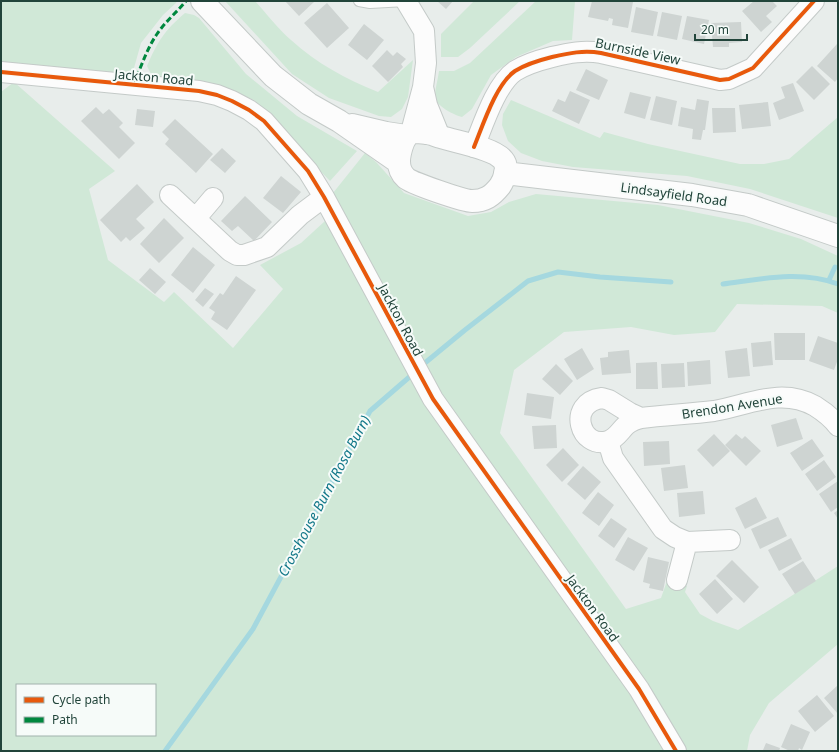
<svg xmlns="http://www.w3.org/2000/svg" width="839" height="752" font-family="'Noto Sans',sans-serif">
<rect width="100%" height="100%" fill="#e8edeb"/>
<path fill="#d0e8d7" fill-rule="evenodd" d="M1 1H177L176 3 163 15 141 43 134 68 123 76 1 62Z
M225 1H255C267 14 278 29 291 40 316 63 346 79 378 92L413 60 408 97 402 109 391 117 379 116 329 98 292 74Z
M474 1H520L470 48 458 57H441V34Z
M536 1H575L572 40 553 41 516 57 491 75 472 109 462 117C454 115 436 106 435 97 435 89 438 79 439 71H454L470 63Z
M185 13 194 15 199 18 246 74 297 116 357 151 330 181 303 153 254 100 225 89 159 80 151 74 147 66C158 41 164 31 185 13Z
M14 82 115 171 89 189 108 260 164 302 174 292 233 348 283 289 260 265 301 243 325 221 426 400 623 675 668 751H1V92ZM17 685H155V735H17Z
M511 100 600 138 604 132 648 144 740 164H764L789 159 838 117V218L750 189 687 176 573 167 542 161 521 153 508 141 502 125 503 114Z
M365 153 376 162 404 193 468 216 491 212 509 202 536 194 658 205 749 223 801 239 838 256V313L822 306 737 304 715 332 674 335 631 327 564 332 514 370 500 433 626 609 661 598 667 581 687 586 685 592 700 614 713 621 738 630 838 566V644L769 703 750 735 747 751H685L433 387 329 198Z"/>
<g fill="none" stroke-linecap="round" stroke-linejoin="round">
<path stroke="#a5d8df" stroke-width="5" d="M829 280 835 267
M723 284C761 279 801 270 838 284
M420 367 465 330 528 281 558 272 600 277 671 282
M165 751 253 629 370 411 414 373"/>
</g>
<path fill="#ced4d2" d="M285 1H312L314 2 299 16Z
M437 1H453L446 9Z
M592 1 633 2 628 28 612 25 613 19 609 18 608 21 588 17Z
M754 1H772L777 6 766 16 772 22 761 32 742 11Z
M327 3 349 28 327 48 304 23Z
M636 7 658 12 653 36 631 32Z
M662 12 682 16 677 40 657 36Z
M687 16 709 20 704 44 682 39Z
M741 22 742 42 729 43V47H713L711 23Z
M364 24 384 40 367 60 348 45Z
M837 44 838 45V78L835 82 817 66Z
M387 50 393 56 397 52 406 59 401 64 403 67 388 82 372 66Z
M812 66 830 84 814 100 796 82Z
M586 69 608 80 599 100 576 90Z
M793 83 804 111 779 120 773 103 785 98 781 87Z
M570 91 590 100 579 124 552 111 558 99 565 102Z
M630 92 651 97 645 119 624 113Z
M656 96 677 101 672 125 650 120Z
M697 99 709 101 705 130H703L701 140 692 139 693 129 678 126 681 107 695 110Z
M768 102 771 126 742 129 739 105Z
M96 107 103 114 109 109 123 123 119 127 135 143 119 159 81 121Z
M712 108H735L736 132 713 133Z
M137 109 155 111 153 127 135 125Z
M175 119 213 154 196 173 165 144 169 139 162 132Z
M222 148 236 161 225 173 210 160Z
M281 176 301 192 283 213 263 198Z
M137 184 154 202 136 219 145 228 130 241 126 237 121 242 100 220Z
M245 196 272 222 254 241 238 226 232 231 221 221Z
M164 218 184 238 159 263 140 244Z
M193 247 215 265 193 293 171 275Z
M150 268 166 282 155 294 139 280Z
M236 276 256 290 227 330 211 319 215 312 209 308 220 293 223 295Z
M205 288 214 294 203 307 195 300Z
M774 333H805V360H775Z
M818 336 838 343V359L834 370 809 361Z
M771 341 773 365 753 367 751 343Z
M582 348 594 369 577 380 564 359Z
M747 348 750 376 728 378 725 351Z
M629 350 631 373 602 375 600 358 608 357V352Z
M710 360 711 384 688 386 687 362Z
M657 362 658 389H636V363Z
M684 363 685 387 662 388 661 364Z
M556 364 573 381 560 395 542 379Z
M527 393 554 397 551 419 524 415Z
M796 418 803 439 777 447 771 425Z
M556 425 557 448 534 449 532 426Z
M714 434 730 451 713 467 697 450Z
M736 434 742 439 745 436 761 451 746 466 725 445Z
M812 439 824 456 802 471 790 453Z
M669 441 670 464 644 466 643 442Z
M563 448 579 465 562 482 546 465Z
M824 460 836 477 817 491 805 474Z
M685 465 688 488 664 491 661 468Z
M583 466 601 482 585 500 567 484Z
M838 481V507L831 512 819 494Z
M703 491 705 514 679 517 677 493Z
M598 492 614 505 599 526 582 513Z
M756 497 767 518 745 529 735 508Z
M838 510V519L834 513Z
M778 517 787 536 760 549 751 529Z
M611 518 627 529 614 548 598 536Z
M628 537 648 548 634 571 615 560Z
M791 538 802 559 779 571 768 550Z
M648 557 669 562 663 591 649 588 650 584 643 582Z
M732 560 759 587 744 603 716 576Z
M803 561 816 581 795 594 782 574Z
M715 579 733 599 717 614 699 594Z
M838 685V714L824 698Z
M817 695 834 716 815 732 798 711Z
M791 724 810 732 802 750 799 748 798 751H790L781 747Z
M766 743 780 748 779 751H767L763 750Z"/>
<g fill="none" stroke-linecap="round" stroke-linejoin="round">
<g stroke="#c4cac8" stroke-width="12">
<path id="service" d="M359 1 370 3 406 1"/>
</g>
<g stroke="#c4cac8" stroke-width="22">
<path id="minor" d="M406 1 424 31 426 63 423 87
M1 72 199 91 217 95 232 101 249 110 264 121 308 171 324 197 433 399 639 689 676 751
M411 132 423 87 427 105 440 137
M474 147C483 125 496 84 515 71 526 64 540 60 552 57 569 53 584 50 601 53L720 80 729 79 753 68 814 1
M170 195 230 251 237 255H244L267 247 300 215 324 197
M196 218 213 198
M602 398 609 400 630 413 641 418C637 419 633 420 629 423 621 428 618 438 608 441 580 450 566 403 602 398Z
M641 418C665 415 690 414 714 411 749 405 781 387 815 406 823 411 832 418 838 426
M608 441 613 458 663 529 675 537 687 542 730 540
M677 580 687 542"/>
</g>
<g stroke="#c4cac8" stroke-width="24">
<path id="tertiary" d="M202 1 273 76 309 104 339 121 398 162
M352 125 386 133 406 136
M411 132C416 132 421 132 426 133 431 133 436 136 441 137 456 142 494 148 503 160 509 167 504 180 500 186 492 196 485 201 472 201 464 201 411 183 406 178 398 171 398 162 400 153 402 144 404 137 411 132Z
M505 173 692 195 748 205 838 236"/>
</g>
<use href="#service" stroke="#fcfcfc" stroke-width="10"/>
<use href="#minor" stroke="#fcfcfc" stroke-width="20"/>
<use href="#tertiary" stroke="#fcfcfc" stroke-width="22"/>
<path stroke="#00873e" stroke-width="3" stroke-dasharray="6 3" stroke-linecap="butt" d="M133 85C141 68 146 50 157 34 165 22 177 12 186 1"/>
<g stroke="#f6fbf9" stroke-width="6">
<path id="cycleway" d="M1 72 199 91 217 95 232 101 249 110 264 121 308 171 324 197 433 399 639 689 676 751
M474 147C483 125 496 84 515 71 526 64 540 60 552 57 569 53 584 50 601 53L720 80 729 79 753 68 814 1"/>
</g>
<use href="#cycleway" stroke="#e8590c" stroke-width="4"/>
</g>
<g text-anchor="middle" stroke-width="4" stroke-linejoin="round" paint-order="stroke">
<g font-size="13" fill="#21443a" stroke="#f6fbf9">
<text transform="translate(638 51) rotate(12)" y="5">Burnside View</text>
<text transform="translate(154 77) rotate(5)" y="5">Jackton Road</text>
<text transform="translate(674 194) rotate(8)" y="5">Lindsayfield Road</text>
<text transform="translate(401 320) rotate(62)" y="5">Jackton Road</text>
<text transform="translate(732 406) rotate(-9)" y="5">Brendon Avenue</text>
<text transform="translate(593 608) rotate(54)" y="5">Jackton Road</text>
</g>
<g font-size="14" font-style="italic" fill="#137889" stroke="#f6fbf9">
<text transform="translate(324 496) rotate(-62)" y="5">Crosshouse Burn (Rosa Burn)</text>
</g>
</g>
<rect width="839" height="752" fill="none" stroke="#21443a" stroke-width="4"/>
<rect x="16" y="684" width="140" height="52" fill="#f6fbf9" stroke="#a1b2ad"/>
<rect x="24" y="697" width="20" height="6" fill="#e8590c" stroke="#a1b2ad"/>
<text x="52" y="704" font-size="12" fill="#21443a">Cycle path</text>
<rect x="24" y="717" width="20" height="6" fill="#00873e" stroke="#a1b2ad"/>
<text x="52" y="724" font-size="12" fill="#21443a">Path</text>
<path d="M695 34v6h52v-6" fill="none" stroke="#21443a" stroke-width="2"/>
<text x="701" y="34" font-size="12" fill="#21443a" stroke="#f6fbf9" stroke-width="3" paint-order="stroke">20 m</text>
</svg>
